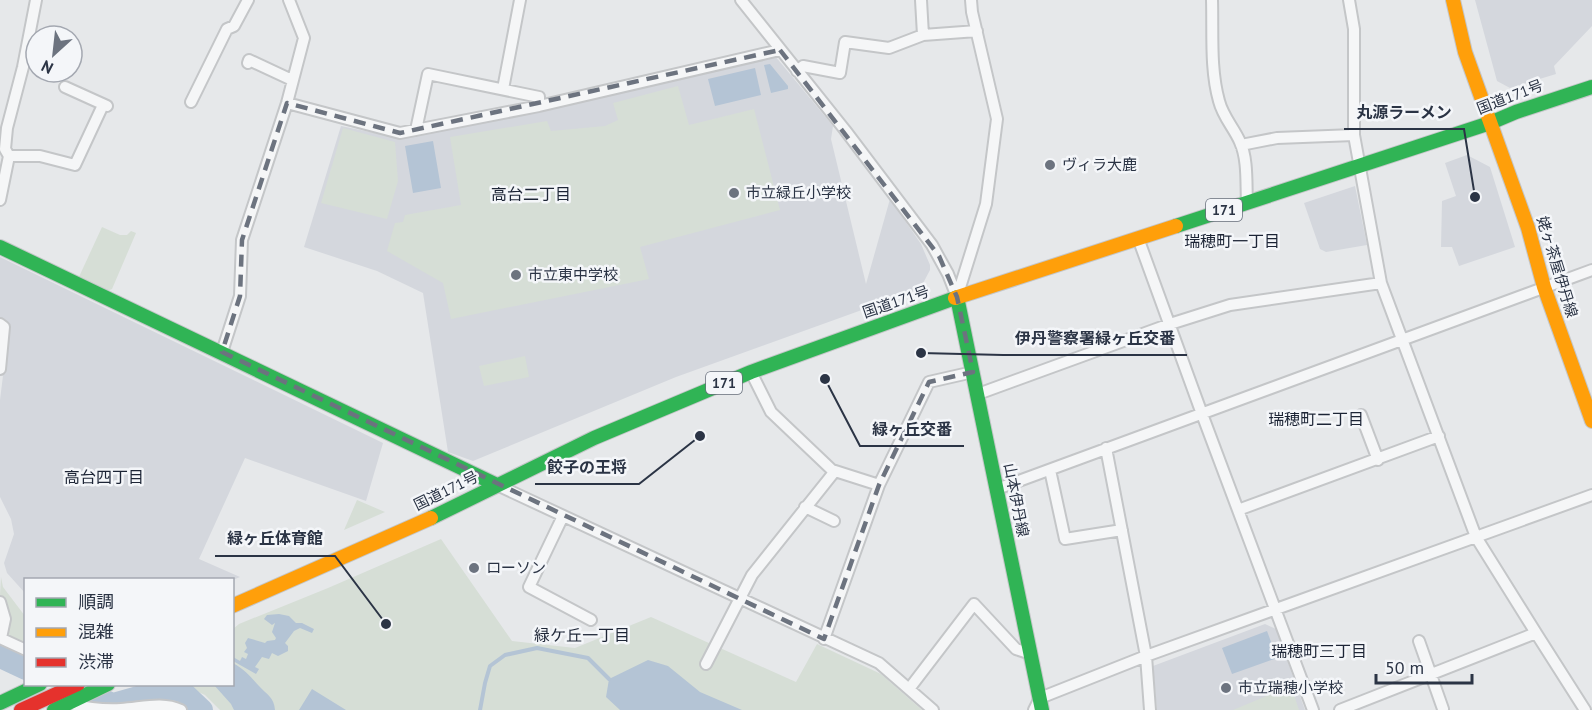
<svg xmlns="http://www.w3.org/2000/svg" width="1592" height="710" font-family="'PT Sans','Noto Sans JP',sans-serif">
<rect width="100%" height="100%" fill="#e6e8ea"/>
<path fill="#d4d7dd" d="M1475 0H1592V26L1554 66 1556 74 1510 88 1497 81Z
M775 56 833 126 831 139 866 284 890 199 921 244 930 265V270L920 289 676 377 473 461 448 452 423 293 377 271 304 247 341 126 399 138 611 94Z
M1467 155 1490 167 1515 247 1459 266 1452 247H1441L1442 201 1456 196 1445 163Z
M1355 186 1367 245 1326 252 1320 249 1304 203Z
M0 257 383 443 366 501 245 458 199 559 240 577 233 580H26L25 593 7 573 4 563 14 534 11 519 0 497V400L8 335V327L0 317Z
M1265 624 1276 629 1305 710H1157L1153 666Z"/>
<path fill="#d6ded6" d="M678 86 689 125 754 109 780 210 640 247 649 279 451 319 443 283 387 251 395 223 403 222 405 215 461 205 450 137 547 121 551 131 605 126 618 120 613 103Z
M343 128 395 142 398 181 387 219 321 203Z
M102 227 120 235H127L131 231 136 233 112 289 105 292 78 279Z
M525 356 529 377 484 386 479 366Z
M357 500 385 512 344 530Z
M441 539 512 641 575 648 651 617 796 682 817 644 881 674 922 710H220L205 695 183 685 232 684 233 629 239 624 328 588Z
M1 577 3 587 25 616V644L10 636 5 630 9 620 0 595Z
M1291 686 1299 710H1233Z"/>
<path fill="#b4c4d5" d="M770 64 788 86V89L771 93 764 65Z
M755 68 761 95 715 106 708 79Z
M433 141 441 188 413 193 405 146Z
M279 614 289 616 296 623H302L314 629 312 633 300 628 294 631 285 643 288 646V651L278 656 272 653 269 659 262 657 255 667 259 669 256 674 233 661V657L240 661 242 657 246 659 248 654 244 652 247 648 245 643 248 638 265 643 267 641 275 640 276 638 272 632 275 623 272 625 264 619 267 615Z
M1267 631 1277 658 1232 674 1222 648Z
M648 660 668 666 700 692 742 710H620L606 697 609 679Z
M233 663C245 670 250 676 259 686 267 695 274 697 275 710H234L231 704 214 685 232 684Z
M312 689 346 710H299Z"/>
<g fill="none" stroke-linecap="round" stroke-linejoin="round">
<path stroke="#b4c4d5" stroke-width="4" d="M480 710 485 683 490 666 505 655 537 648 588 658 609 679"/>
<path stroke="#b4c4d5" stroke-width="14" d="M0 655 3 647"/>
<path stroke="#b4c4d5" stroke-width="22" d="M0 657 26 669
M72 688 113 704 166 689 177 690 183 692 202 710"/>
<g stroke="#c4c6c8" stroke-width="14">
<path id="street" d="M741 0 845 130 932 245 948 274 957 297
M921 0 923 35
M1212 0C1213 33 1210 69 1219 101 1223 117 1234 128 1240 142 1248 159 1246 184 1247 202
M248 63 249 60 292 80
M797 71 803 66 840 73 845 42 889 48 923 35 977 31
M65 87 107 106
M503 89 520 0
M191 102 227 29 234 26 248 0
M287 103 400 133 539 106 780 50
M416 130 428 74 539 97V106
M1241 145 1277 138 1354 135
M9 156 5 149 7 128 23 67 36 0
M0 200 9 156H40L75 165 103 105
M1138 238 1202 414 1313 710
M957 297 986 204 997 119 972 12 971 0
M0 324 4 327 0 369
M222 352 240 296 242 240 287 103 304 38 289 0
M751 372 771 412 832 470 879 485
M978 394 1170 324 1230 305 1381 283
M1361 415 1378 460
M1106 448 1146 656 1150 710
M1050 470 1065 539 1122 530
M497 485 879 663 933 710
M997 489 1592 270
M805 507 834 521
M1238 510 1439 436
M563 516 529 587 591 620
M0 602 5 619 1 638
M1536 633 1585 710
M0 638 26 650
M824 639 879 485 929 382 973 372
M1419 641 1443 709
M706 664 752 575 835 471
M909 689 974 604 1016 649 1031 654
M70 704C87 708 103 710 121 709 141 708 162 701 181 710
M1034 710 1040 698 1146 656 1592 495
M1340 710 1536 633 1476 537 1381 283 1354 135V29L1349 0"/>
</g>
<g stroke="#c4c6c8" stroke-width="16">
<path id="fast" d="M1176 226 1490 123 1516 112 1592 87
M0 247 497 485
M957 297 1042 710
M431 518 594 438 751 372 955 298
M0 703 40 684
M54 710 108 684"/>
</g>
<g stroke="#c4c6c8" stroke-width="16">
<path id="slow" d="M1453 0 1465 52 1528 228 1544 287 1592 421
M955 298 1176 226
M232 606 431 518"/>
</g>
<g stroke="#c4c6c8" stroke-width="16">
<path id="jam" d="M21 710 78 684"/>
</g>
<use href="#street" stroke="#f5f6f7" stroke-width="10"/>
<use href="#fast" stroke="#30b455" stroke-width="14"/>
<use href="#slow" stroke="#ff9f0a" stroke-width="14"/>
<use href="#jam" stroke="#e5322d" stroke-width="14"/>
</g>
<path fill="none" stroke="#6c737f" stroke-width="4.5" stroke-dasharray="12 8" stroke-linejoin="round" d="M780 50 939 256 957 297 973 372 929 382 879 485 824 639 222 352 240 296 242 240 287 103 400 133Z"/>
<g fill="#6c737f" stroke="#f4f6f9" stroke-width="2">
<circle cx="1050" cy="165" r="6"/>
<circle cx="734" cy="193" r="6"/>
<circle cx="516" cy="275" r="6"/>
<circle cx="474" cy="568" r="6"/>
<circle cx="1226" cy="688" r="6"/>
</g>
<g text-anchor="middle" stroke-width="5" stroke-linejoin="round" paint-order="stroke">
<g fill="#f4f6f9" stroke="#676e7b" stroke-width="1.5">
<rect x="1206" y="199" width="36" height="22" rx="4.5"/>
<rect x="706" y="372" width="36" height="22" rx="4.5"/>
</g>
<g font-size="14" font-weight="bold" fill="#2b3445">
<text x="1224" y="215">171</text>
<text x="724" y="388">171</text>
</g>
<g font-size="15" fill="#2b3445" stroke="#f4f6f9">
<text transform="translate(1510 97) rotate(-21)" y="5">国道171号</text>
<text transform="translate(1557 267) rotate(73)" y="5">姥ヶ茶屋伊丹線</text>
<text transform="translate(896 302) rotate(-19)" y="5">国道171号</text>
<text transform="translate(446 491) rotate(-26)" y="5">国道171号</text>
<text transform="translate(1016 500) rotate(79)" y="5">山本伊丹線</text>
</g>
<g font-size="15" fill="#2b3445" stroke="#f4f6f9" text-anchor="start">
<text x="1062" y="170">ヴィラ大鹿</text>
<text x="746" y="198">市立緑丘小学校</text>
<text x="528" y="280">市立東中学校</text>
<text x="486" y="573">ローソン</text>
<text x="1238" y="693">市立瑞穂小学校</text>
</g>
<g font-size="16" fill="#1d2536" stroke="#f4f6f9">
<text x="531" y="200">高台二丁目</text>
<text x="1232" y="247">瑞穂町一丁目</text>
<text x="1316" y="425">瑞穂町二丁目</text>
<text x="104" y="483">高台四丁目</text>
<text x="582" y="641">緑ケ丘一丁目</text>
<text x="1319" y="657">瑞穂町三丁目</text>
</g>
</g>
<path fill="none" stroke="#2b3445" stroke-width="2" d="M1475 197L1464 129H1344M921 353L1003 355H1187M825 379L860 446H964M700 436L639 484H535M386 624L335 556H215"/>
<g fill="#2b3445" stroke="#f4f6f9" stroke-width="2">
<circle cx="1475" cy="197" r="6"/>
<circle cx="921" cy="353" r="6"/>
<circle cx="825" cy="379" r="6"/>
<circle cx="700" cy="436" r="6"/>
<circle cx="386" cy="624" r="6"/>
</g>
<g font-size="16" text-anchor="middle" font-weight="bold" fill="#2b3445" stroke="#f4f6f9" stroke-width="5" stroke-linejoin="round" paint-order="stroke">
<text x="1404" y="118">丸源ラーメン</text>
<text x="1095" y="344">伊丹警察署緑ヶ丘交番</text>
<text x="912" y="435">緑ヶ丘交番</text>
<text x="587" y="473">餃子の王将</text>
<text x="275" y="544">緑ヶ丘体育館</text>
</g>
<rect x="24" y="578" width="210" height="108" fill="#f4f6f9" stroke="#a4a8b1" stroke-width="1.5"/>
<rect x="36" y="598" width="30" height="9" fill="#30b455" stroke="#a4a8b1" stroke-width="1.5"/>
<text x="78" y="608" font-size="18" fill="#2b3445">順調</text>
<rect x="36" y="628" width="30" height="9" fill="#ff9f0a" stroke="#a4a8b1" stroke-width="1.5"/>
<text x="78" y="638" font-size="18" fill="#2b3445">混雑</text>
<rect x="36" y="658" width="30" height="9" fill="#e5322d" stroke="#a4a8b1" stroke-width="1.5"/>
<text x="78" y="668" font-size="18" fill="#2b3445">渋滞</text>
<g transform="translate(54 54) rotate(207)"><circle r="28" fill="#f4f6f9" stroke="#a4a8b1" stroke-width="1.5"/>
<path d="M0-4.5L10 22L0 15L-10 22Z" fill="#6c737f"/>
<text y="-9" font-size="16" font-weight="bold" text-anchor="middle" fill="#2b3445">N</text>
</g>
<path d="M1376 674v9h96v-9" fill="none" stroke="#2b3445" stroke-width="3"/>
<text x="1385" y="674" font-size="18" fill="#2b3445" stroke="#f4f6f9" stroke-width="4.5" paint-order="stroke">50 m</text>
</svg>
